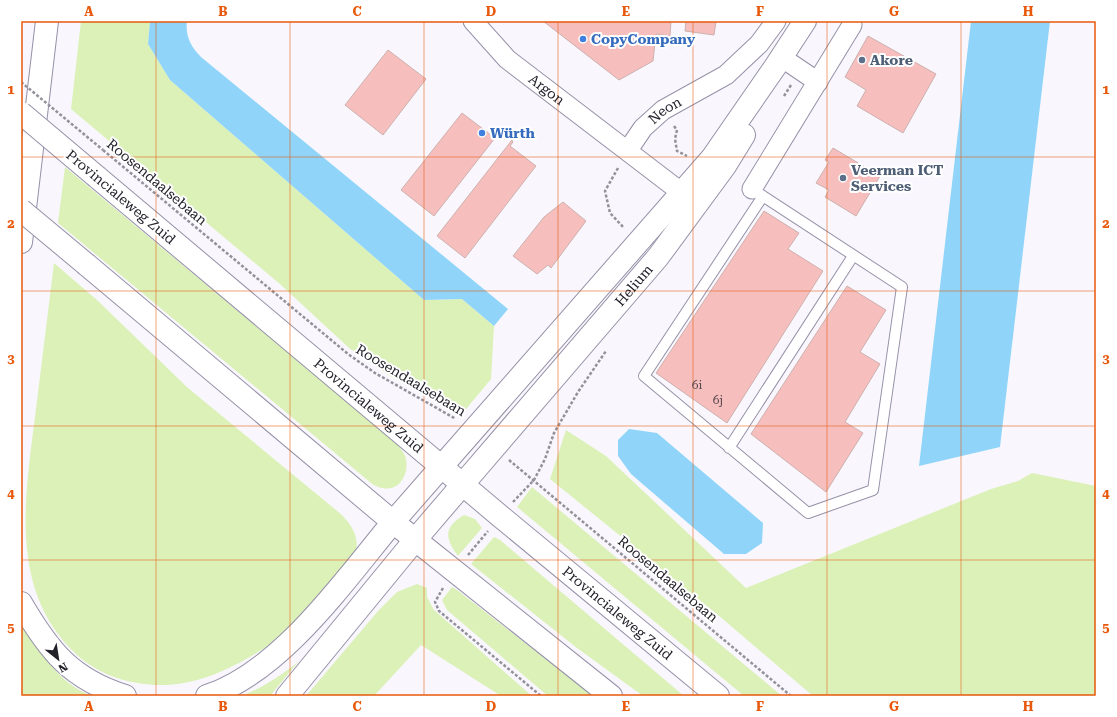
<svg xmlns="http://www.w3.org/2000/svg" width="1117" height="717" font-family="'Roboto Serif',serif">
<rect width="100%" height="100%" fill="#f9f7fd"/>
<path fill="#dbf1b8" d="M81 21H150L148 44 170 80 424 300 462 299 494 326 491 379 462 414 390 376 349 348 281 285 71 109Z
M65 167 396 443C399 447 405 453 406 459 409 473 400 492 383 488 379 488 374 485 371 483L58 223Z
M54 263 97 300 188 388 342 515C354 528 360 539 355 557 351 569 279 638 266 647 219 677 173 696 117 678 93 670 73 655 58 634 10 570 27 483 36 409 42 360 48 312 54 263Z
M566 430 606 456 746 588 991 489 1018 481 1032 473 1096 486V696H813L718 615 550 479Z
M532 487 782 696H744L517 507Z
M464 515 475 519 482 528 458 556C445 539 443 527 464 515Z
M494 537 500 540 684 696H643L577 648 471 564Z
M417 584 427 588V597L434 610 532 696H501L421 645 374 696H306L378 611 397 592Z
M452 587 457 590 593 696H548L447 610 442 600Z
M21 621C38 650 58 683 92 696H21Z
M299 661 270 696H242C263 687 281 676 299 661Z"/>
<path fill="#90d5f9" d="M150 21H187C185 36 191 47 201 57L508 309 494 326 462 299 424 300 170 80 148 44Z
M971 21H1050L1000 447 919 466Z
M629 429 657 433 763 523 762 543 746 554H724L631 474 618 456V440Z"/>
<path fill="#f6bfbd" stroke="#cdb0ae" d="M543 21H671L670 36 656 34 653 61 619 80Z
M686 21H716L714 35 685 31Z
M868 36 936 74 903 133 857 106 866 90 845 77Z
M388 50 426 79 383 135 345 105Z
M462 113 495 138 434 216 401 190Z
M512 140 513 142 510 146 536 166 465 258 437 236Z
M833 148 880 176 856 216 825 197 829 190 816 183 829 162 825 160Z
M563 202 586 221 551 268 548 265 537 274 513 256 544 217Z
M764 211 799 233 788 249 823 271 727 423 656 373Z
M847 286 886 310 860 352 880 364 845 422 863 433 826 492 751 434Z"/>
<g fill="none" stroke-linecap="round" stroke-linejoin="round">
<g stroke="#9691a8" stroke-width="12">
<path id="lane" d="M752 189 902 287 873 490 808 513 644 376 763 196
M729 448 853 256"/>
</g>
<g stroke="#9691a8" stroke-width="21">
<g id="street">
<path id="s1" d="M473 21 507 59 694 202"/>
<path d="M781 57 818 82"/>
<path id="s2" d="M628 150 643 128 663 110 726 75 759 44 776 21"/>
<path d="M752 189 852 25"/>
</g>
</g>
<g stroke="#9691a8" stroke-width="24">
<g id="secondary">
<path d="M442 466 712 158 775 67 805 21"/>
<path id="s3" d="M463 484 658 257 725 166 744 135"/>
</g>
</g>
<g stroke="#9691a8" stroke-width="24">
<g id="primary">
<path id="s4" d="M97 177 500 516 718 696"/>
<path d="M87 265 393 522 611 696"/>
<path d="M393 522 442 466"/>
<path d="M415 540 463 484"/>
</g>
</g>
<g stroke="#9691a8" stroke-width="24">
<path id="highway" d="M21 242 47 21
M21 603C49 651 71 679 125 696
M207 696C281 672 344 581 393 522
M287 696 415 540"/>
</g>
<path stroke="#939199" stroke-width="2.5" stroke-dasharray="3 2" stroke-linecap="butt" d="M784 96 791 85
M674 126 677 130 675 139 677 151 687 156
M103 150 348 354 375 373 456 419
M618 168 605 191 610 213 624 228
M509 460 791 696
M513 502 534 480 545 459 554 433 578 392 606 351
M468 555 488 531
M443 588 435 602 439 611 541 696"/>
<use href="#lane" stroke="#fff" stroke-width="10"/>
<use href="#street" stroke="#fff" stroke-width="19"/>
<use href="#secondary" stroke="#fff" stroke-width="22"/>
<use href="#primary" stroke="#fff" stroke-width="22"/>
<use href="#highway" stroke="#fff" stroke-width="22"/>
<g stroke="#9691a8" stroke-width="24" stroke-linecap="butt">
<path id="primary-bridge" d="M21 113 97 177
M21 210 87 265"/>
</g>
<path stroke="#939199" stroke-width="2.5" stroke-dasharray="3 2" stroke-linecap="butt" d="M21 82 103 150"/>
<use href="#primary-bridge" stroke="#fff" stroke-width="22"/>
</g>
<path fill="none" stroke="#e8590c" stroke-width="1" stroke-opacity="0.55" d="M156 21V696M290 21V696M424 21V696M558 21V696M693 21V696M827 21V696M961 21V696M21 157H1096M21 291H1096M21 426H1096M21 560H1096"/>
<g fill="#3f7fe0" stroke="#fff" stroke-width="1.5">
<circle cx="583" cy="39" r="4"/>
<circle cx="482" cy="133" r="4"/>
</g>
<g fill="#5c6f8a" stroke="#fff" stroke-width="1.5">
<circle cx="862" cy="60" r="4"/>
<circle cx="843" cy="178" r="4"/>
</g>
<g text-anchor="middle" stroke-width="4" stroke-linejoin="round" paint-order="stroke">
<g font-size="12" fill="#58484f">
<text x="697" y="389">6i</text>
<text x="718" y="404">6j</text>
</g>
<g font-size="14" font-weight="bold" fill="#366cbe" stroke="#fff" text-anchor="start">
<text x="591" y="44">CopyCompany</text>
<text x="490" y="138">Würth</text>
</g>
<g font-size="14" font-weight="bold" fill="#4e5e75" stroke="#fff" text-anchor="start">
<text x="870" y="65">Akore</text>
<text x="851" y="175">Veerman ICT<tspan x="851" dy="16">Services</tspan></text>
</g>
<g font-size="14" fill="#23212a" stroke="#fff">
<text dy="5" stroke="none"><textPath href="#s1" startOffset="101">Argon</textPath></text>
<text dy="5" stroke="none"><textPath href="#s2" startOffset="55">Neon</textPath></text>
<text transform="translate(157 182) rotate(40)" y="5">Roosendaalsebaan</text>
<text transform="translate(121 197) rotate(40)" y="5">Provincialeweg Zuid</text>
<text dy="5" stroke="none"><textPath href="#s3" startOffset="262">Helium</textPath></text>
<text transform="translate(411 380) rotate(31)" y="5">Roosendaalsebaan</text>
<text dy="5" stroke="none"><textPath href="#s4" startOffset="355">Provincialeweg Zuid</textPath></text>
<text transform="translate(668 579) rotate(40)" y="5">Roosendaalsebaan</text>
<text dy="5" stroke="none"><textPath href="#s4" startOffset="679">Provincialeweg Zuid</textPath></text>
</g>
</g>
<rect width="1117" height="717" fill="none" stroke="#ffffff" stroke-width="44"/>
<g transform="translate(58 659) rotate(150)" stroke="#ffffff" stroke-width="3" paint-order="stroke">
<path d="M0-3L7 15L0 10L-7 15Z" fill="#23212a"/>
<text y="-6" font-size="11" font-weight="bold" text-anchor="middle" fill="#23212a">N</text>
</g>
<rect x="22" y="22" width="1073" height="673" fill="none" stroke="#e8590c" stroke-width="1.5"/>
<g font-size="13" text-anchor="middle" font-weight="bold" fill="#e8590c">
<text x="89" y="16">A</text>
<text x="223" y="16">B</text>
<text x="357" y="16">C</text>
<text x="491" y="16">D</text>
<text x="626" y="16">E</text>
<text x="760" y="16">F</text>
<text x="894" y="16">G</text>
<text x="1028" y="16">H</text>
<text x="11" y="94">1</text>
<text x="1106" y="94">1</text>
<text x="11" y="228">2</text>
<text x="1106" y="228">2</text>
<text x="11" y="363">3</text>
<text x="1106" y="363">3</text>
<text x="11" y="498">4</text>
<text x="1106" y="498">4</text>
<text x="11" y="632">5</text>
<text x="1106" y="632">5</text>
<text x="89" y="711">A</text>
<text x="223" y="711">B</text>
<text x="357" y="711">C</text>
<text x="491" y="711">D</text>
<text x="626" y="711">E</text>
<text x="760" y="711">F</text>
<text x="894" y="711">G</text>
<text x="1028" y="711">H</text>
</g>
</svg>
